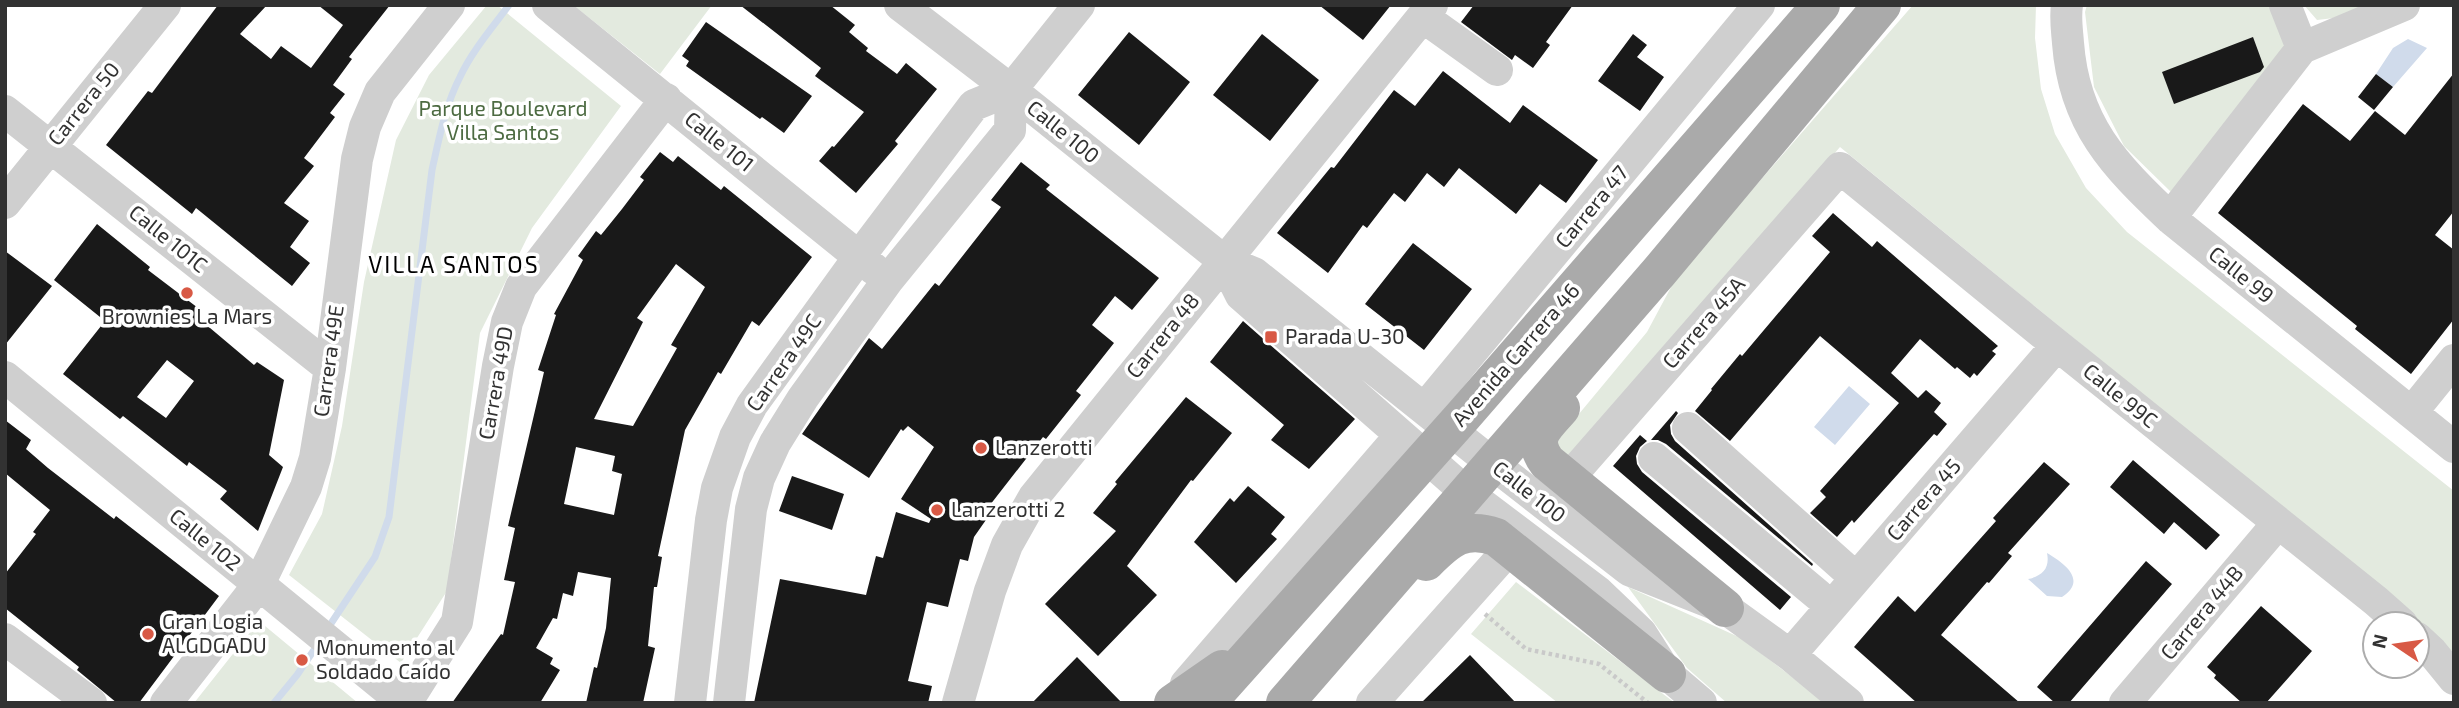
<svg xmlns="http://www.w3.org/2000/svg" width="2459" height="708" font-family="'Exo 2',sans-serif">
<rect width="100%" height="100%" fill="#fff"/>
<path fill="#e3eadf" d="M487 5H497L621 106 532 228 480 333 447 591 401 663 289 575 322 514 342 426 364 282 396 140 429 75Z
M573 5H712L660 74Z
M1913 5H2036L2035 38 2041 89 2055 134 2086 188 2127 232 2454 491V661L2263 493 1840 147 1568 462 1557 448 1559 438 1647 332 1677 276Z
M2087 5H2271L2290 49 2171 192 2124 146 2094 87 2085 12Z
M2304 5H2371L2334 18 2317 20Z
M1516 582 1675 703H1558L1471 634Z
M1628 587 1741 638 1826 703H1727L1687 668Z
M259 621 358 703H194Z"/>
<path fill="#d0dbeb" d="M2408 39 2427 48 2393 87 2376 74 2393 48Z
M1849 386 1870 404 1835 445 1814 427Z
M2047 553C2064 563 2088 580 2062 597L2047 596 2028 579C2043 576 2050 568 2047 553Z"/>
<g fill="none" stroke-linecap="round" stroke-linejoin="round">
<path stroke="#d0dbeb" stroke-width="7" d="M326 631 375 557 389 517 432 170C439 139 445 106 460 77 472 51 492 28 509 5
M274 703 297 675 318 644"/>
</g>
<path fill="#191919" fill-rule="evenodd" d="M218 5H267L240 34 271 59 281 46 311 68 343 25 318 5H390L349 57 352 59 333 85 345 94 330 113 335 117 304 158 314 166 284 203 309 221 290 247 310 263 292 286 196 208 192 214 106 145 148 91 152 93Z
M740 5H830L855 25 849 32 868 48 866 51 897 74 906 63 937 89 895 141 898 144 856 193 819 161 832 146 834 147 864 112 815 76 821 68Z
M1319 5H1391L1363 40Z
M1474 5H1573L1546 42 1550 45 1533 68 1515 55 1512 60 1461 22Z
M706 22 812 96 784 133 762 117 760 119 686 66 689 61 682 56Z
M1129 32 1190 82 1139 145 1078 95Z
M1262 34 1319 80 1270 141 1213 95Z
M1633 34 1647 45 1637 57 1664 77 1640 111 1598 81Z
M2253 37 2264 67 2260 72 2174 104 2162 72Z
M1443 71 1510 123 1523 105 1598 160 1566 203 1540 184 1516 214 1459 168 1444 187 1427 173 1405 202 1394 193 1367 228 1363 225 1328 273 1277 233 1331 167 1334 168 1394 90 1415 106Z
M2454 73V211L2435 235 2454 250V319L2411 374 2355 329 2357 326 2218 213 2303 104 2350 141 2375 111 2405 135Z
M2376 74 2393 87 2374 110 2358 97Z
M660 152 673 162 678 156 721 190 724 186 812 257 759 326 752 321 721 374 718 372 685 430 658 556 662 557 657 587H654L648 646 655 648 643 703H586L594 667 597 668 606 628 611 578 578 572 573 596 563 593 557 619 553 618 536 648 553 658 550 664 560 670 540 703H452L501 634 503 635 515 582 504 580 515 528 508 526 544 372 538 370 556 315 554 314 583 260 578 256 596 231 601 235 622 209 644 180 640 177ZM676 264 705 287 671 345 677 348 633 426 594 419 643 322 637 318ZM576 447 615 456 612 471 622 474 614 515 564 504Z
M1021 162 1050 185 1046 189 1159 278 1132 310 1115 296 1092 325 1114 343 1076 391 1081 395 1046 439 1043 437 983 514 988 517 974 537 968 561 960 559 948 607 927 602 908 681 932 686 928 703H754L780 579 866 595 876 556 883 558 896 512 929 523 931 519 901 499 934 447 908 426 903 431 901 429 869 478 802 434 869 338 882 349 935 283 939 286 1001 207 991 200Z
M1833 213 1872 247 1877 241 1998 346 1992 351 1996 354 1977 376 1974 373 1970 378 1957 367 1955 369 1920 339 1891 373 1918 398 1926 390 1941 403 1934 412 1947 424 1937 436 1934 434 1854 523 1852 520 1837 537 1810 513 1826 497 1820 491 1899 403 1820 336 1730 441 1695 411 1712 390 1711 389 1740 354 1742 356 1830 252 1812 236Z
M97 224 150 267 148 270 202 311 197 317 254 365 257 362 284 380 269 455 283 467 258 531 220 499 227 491 189 462 187 466 123 416 120 419 63 374 105 321 54 280ZM167 360 194 381 166 418 137 397Z
M1413 243 1472 289 1424 350 1365 304Z
M5 251 52 286 5 345Z
M1243 321 1355 419 1309 469 1271 440 1284 425 1210 362Z
M1186 397 1232 433 1193 481 1191 480 1127 566 1157 595 1098 656 1045 604 1116 531 1093 513 1117 484 1115 482Z
M1676 411 1678 413 1670 425 1671 434 1675 441 1813 564 1812 566 1666 444 1658 440H1651Z
M5 420 31 440 26 449 48 468 114 519 116 516 219 596 139 703H117L77 670 79 667 5 608V574L36 534 33 532 50 510 5 473Z
M1640 435 1647 441 1640 447 1636 456 1637 464 1642 472 1791 597 1780 610 1613 466Z
M2133 460 2220 535 2206 550 2174 522 2164 534 2110 487Z
M2044 462 2070 484 2008 553 2012 556 1989 583 1987 582 1941 635 2020 703H1917L1854 647 1898 596 1915 612 1996 521 1993 518Z
M792 476 844 494 832 530 779 511Z
M1248 486 1285 517 1271 534 1277 539 1236 583 1194 542 1230 498 1234 502Z
M2146 561 2172 584 2069 703H2055L2037 687Z
M2261 606 2312 651 2266 703H2242L2214 678 2216 675 2207 667Z
M1470 655 1516 703H1421Z
M1077 657 1122 703H1032Z"/>
<g fill="none" stroke-linecap="round" stroke-linejoin="round">
<path stroke="#c9c9c9" stroke-width="4.5" stroke-dasharray="3.5 3.5" stroke-linecap="butt" d="M1485 614 1526 649 1599 664 1648 703"/>
<path stroke="#cfcfcf" stroke-width="32" d="M548 5 874 269
M900 5 1011 90 1224 261 1254 273 1493 464 1629 570 1725 608 1790 655 1848 703
M2067 5C2065 17 2067 30 2068 43 2074 124 2114 165 2170 218L2454 447
M2285 5 2302 48
M1423 17 1497 70
M5 111 330 368
M5 203 165 5
M2170 218 2302 48 2404 5
M1224 261 1241 295 1467 493 1598 592 1641 633 1667 674 1701 703
M5 377 404 703
M1425 408 1759 5
M2412 412 2454 360
M1688 428 1856 578
M1654 458 1818 595
M1568 479 1840 168 2057 345 2376 601 2402 624
M2417 638 2432 652 2454 679
M5 639 91 703
M1790 655 2057 345
M1186 684 1400 436
M166 703 259 584 306 487 315 458 330 368 357 159 365 127 380 92 449 5
M406 703 457 622 498 366 507 322 521 287 666 99
M690 703 711 520 717 488 735 437 752 405 859 257 974 105 1011 90 1079 5
M729 703 751 509 759 478 775 443 803 398 888 280 1010 130 1011 90
M958 703 990 591 1007 545 1034 497 1432 5
M1372 703 1510 548
M2125 703 2278 523"/>
<path stroke="#aaa" stroke-width="38" d="M1561 408C1545 427 1529 437 1547 462L1725 608
M1426 562C1449 539 1464 526 1496 537L1667 674
M1173 703 1222 669
M1207 703 1463 416 1821 5
M1285 703 1659 272 1882 5"/>
</g>
<g fill="#d85945" stroke="#fff" stroke-width="2.5">
<circle cx="187" cy="293" r="7"/>
<rect x="1264" y="330" width="14" height="14" rx="3.5"/>
<circle cx="981" cy="448" r="7"/>
<circle cx="937" cy="510" r="7"/>
<circle cx="148" cy="634" r="7"/>
<circle cx="302" cy="660" r="7"/>
</g>
<g text-anchor="middle" stroke-width="7" stroke-linejoin="round" paint-order="stroke">
<g font-size="21" fill="#323232" stroke="#fff">
<text transform="translate(84 104) rotate(-51)" y="7">Carrera 50</text>
<text transform="translate(1063 132) rotate(39)" y="7">Calle 100</text>
<text transform="translate(719 142) rotate(39)" y="7">Calle 101</text>
<text transform="translate(1592 207) rotate(-50)" y="7">Carrera 47</text>
<text transform="translate(168 239) rotate(39)" y="7">Calle 101C</text>
<text transform="translate(2241 275) rotate(39)" y="7">Calle 99</text>
<text transform="translate(1704 323) rotate(-49)" y="7">Carrera 45A</text>
<text transform="translate(1163 336) rotate(-51)" y="7">Carrera 48</text>
<text transform="translate(1516 355) rotate(-49)" y="7">Avenida Carrera 46</text>
<text transform="translate(329 361) rotate(-82)" y="7">Carrera 49E</text>
<text transform="translate(784 363) rotate(-55)" y="7">Carrera 49C</text>
<text transform="translate(496 383) rotate(-80)" y="7">Carrera 49D</text>
<text transform="translate(2120 396) rotate(39)" y="7">Calle 99C</text>
<text transform="translate(1529 492) rotate(38)" y="7">Calle 100</text>
<text transform="translate(1924 500) rotate(-49)" y="7">Carrera 45</text>
<text transform="translate(205 540) rotate(39)" y="7">Calle 102</text>
<text transform="translate(2202 613) rotate(-50)" y="7">Carrera 44B</text>
</g>
<g font-size="21" fill="#4d6b42" stroke="#fff">
<text x="503" y="116">Parque Boulevard<tspan x="503" dy="24">Villa Santos</tspan></text>
</g>
<g font-size="21" fill="#323232" stroke="#fff" text-anchor="start">
<text x="187" y="324" text-anchor="middle">Brownies La Mars</text>
<text x="1285" y="344">Parada U-30</text>
<text x="995" y="455">Lanzerotti</text>
<text x="951" y="517">Lanzerotti 2</text>
<text x="162" y="629">Gran Logia<tspan x="162" dy="24">ALGDGADU</tspan></text>
<text x="316" y="655">Monumento al<tspan x="316" dy="24">Soldado Caído</tspan></text>
</g>
<g font-size="23" letter-spacing="2" fill="#000" stroke="#fff">
<text x="454" y="273">VILLA SANTOS</text>
</g>
</g>
<rect width="2459" height="708" fill="none" stroke="#323232" stroke-width="14"/>
<g transform="translate(2396 645) rotate(283)"><circle r="33" fill="#ffffff" stroke="#adadad" stroke-width="2"/>
<path d="M0-5L12 26L0 18L-12 26Z" fill="#d85945"/>
<text y="-10" font-size="19" font-weight="bold" text-anchor="middle" fill="#323232">N</text>
</g>
</svg>
